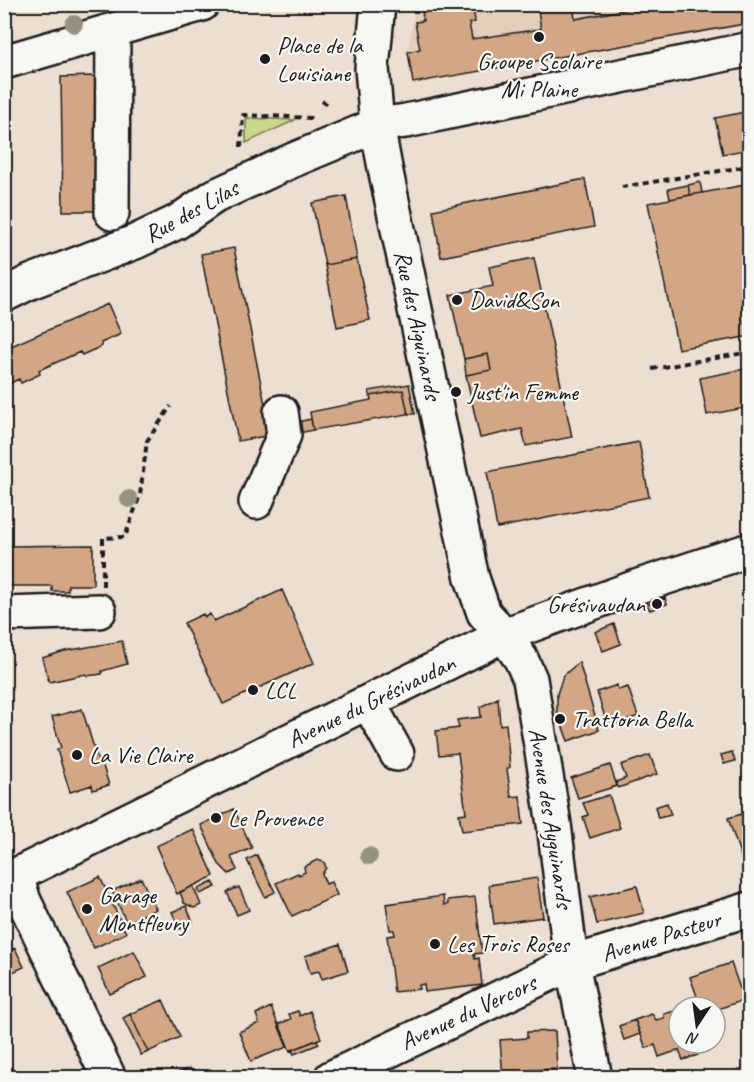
<svg xmlns="http://www.w3.org/2000/svg" width="754" height="1082" font-family="Caveat,sans-serif">
<rect width="100%" height="100%" fill="#ecded1"/>
<filter id="ink" filterUnits="userSpaceOnUse"><feTurbulence type="fractalNoise" baseFrequency=".0167" numOctaves="2"/><feDisplacementMap in="SourceGraphic" scale="12" xChannelSelector="R" yChannelSelector="G"/><feConvolveMatrix kernelMatrix="1 2 1 2 8 2 1 2 1" color-interpolation-filters="sRGB"/></filter>
<g filter="url(#ink)">
<path fill="#e4ceba" d="M415 5H749L413 83 408 52Z"/>
<path fill="#c8d78a" stroke="#727a53" stroke-width="1.5" d="M246 118 295 120 246 143Z"/>
<path fill="#d3a785" stroke="#1c1c1c" stroke-width="1.5" d="M441 4H467V7H473L475 22 469 23 472 39 541 29 537 4H573L575 19 655 4H750V23L413 83 408 52 420 49 415 22 423 21 422 8Z
M95 76V98H98V120H96V211H63L61 77Z
M750 111V149L723 154 715 118Z
M585 179 594 227 441 257 433 210Z
M700 182 702 193 690 195 688 185Z
M750 184V336L678 349 648 203Z
M688 185 690 195 670 199 668 189Z
M346 196 357 259 325 265 312 203Z
M234 248 271 435 238 441 201 254Z
M534 258 572 437 526 446 522 429 480 438 466 375 491 370 488 354 464 359 450 295 493 286 489 267Z
M357 259 370 320 337 327 325 265Z
M108 304 121 334 101 343 102 346 82 355 80 352 39 370 40 374 21 383 19 379 4 386V349Z
M488 354 491 370 466 375 464 359Z
M750 368V407L707 415 700 378Z
M409 384 415 414H408L403 390 370 396 369 391Z
M403 390 408 414 313 430 310 412 371 400 370 396Z
M311 419 313 430 299 433 297 422Z
M639 442 649 497 497 528 487 472Z
M93 545V585H68V591H52V586H7V592H4V546Z
M282 590 314 663 223 704 184 623 203 614 205 617 210 614 214 621Z
M665 598 667 604 650 610 647 605Z
M614 624 621 644 603 651 595 632Z
M122 641 127 664 102 671V674L87 676 86 674 49 682 42 658 65 651Z
M579 662 599 730 568 741 557 711V694L563 676Z
M617 685 618 690 628 687 638 716 608 727 597 692Z
M498 698 500 725 506 724 510 767 507 769 511 797 520 796 523 824 462 831 459 814 466 813 458 753 439 755 436 731 459 728 457 720 481 717 480 707Z
M82 709 98 761 101 760 109 785 93 790 92 785 70 792 57 750 61 748 52 717Z
M732 752 735 761 724 764 721 755Z
M650 755 657 774 618 788 616 782 626 778 621 765Z
M610 765 617 786 578 798 571 778Z
M609 795 620 828 590 838 583 817 588 815 583 803Z
M667 803 671 815 658 818 655 807Z
M234 809 252 848 231 857 237 870 229 874 219 864 201 825Z
M742 814 744 820 750 818V854L741 857 728 818Z
M193 829 214 876 177 894 156 846Z
M257 855 275 892 265 897 247 860Z
M317 860 324 862 326 868 322 874 326 884 331 882 337 895 292 916 276 883 298 873 299 875 305 872 304 867Z
M100 877 126 933 94 948 67 892Z
M141 878 156 909 127 923 112 891Z
M537 878 543 917 494 924 489 885Z
M213 882 216 887 200 894 198 889Z
M193 886 201 905 194 908 184 903 180 892Z
M637 886 644 913 597 924 590 897Z
M239 887 249 910 237 915 227 892Z
M443 896 444 905 448 904V900L475 897 482 953 474 954 475 959 479 958 482 985 425 992 424 984 419 985 420 989 394 992 387 936 395 935 394 930H390L386 904Z
M186 906 193 922 180 929 172 912Z
M750 921V942L745 944 739 925Z
M340 944 348 971 322 979 319 971 310 973 305 956Z
M15 948 24 967 4 976V953Z
M134 951 147 977 110 994 98 968Z
M731 963 744 1000 715 1010V1007H701L690 977Z
M163 1000 180 1037 148 1052 130 1014Z
M271 1007 287 1047 251 1061 239 1032 259 1023 256 1014Z
M679 1010V1043H692L693 1046 695 1045 698 1055 683 1060 679 1050 659 1057 655 1045 646 1048 635 1020 652 1014 656 1020 664 1018V1014Z
M298 1011 300 1016 310 1011 321 1038 290 1051 279 1024 291 1019 289 1014Z
M130 1014 148 1052 141 1055 123 1018Z
M635 1020 640 1034 624 1040 619 1026Z
M555 1031 557 1069 530 1070V1077L503 1078 500 1040 527 1038V1032Z
M317 1040 319 1044 294 1054 292 1050Z
M190 1068 194 1078H176L174 1074Z"/>
<g fill="none" stroke-linecap="round" stroke-linejoin="round">
<g stroke="#1c1c1c" stroke-width="38">
<path id="minor" d="M378 4 372 68 377 125 385 168 472 578 484 613 504 635 521 659 530 679 554 824 570 953 595 1078
M4 62 202 4
M112 213 113 31
M4 295 30 282 135 242 177 222 215 196 291 161 377 125 406 121 750 49
M256 502 284 435 281 412
M4 614 99 611
M368 702 397 754
M16 876 24 901 109 1078
M4 881 504 635 639 586 750 550
M331 1078 572 963 750 909"/>
</g>
<path stroke="#1c1c1c" stroke-width="4" stroke-dasharray="6 4.5" stroke-linecap="butt" d="M322 101 328 105
M241 147 243 115 312 118
M622 187 750 166
M652 369 750 352
M103 586V538L125 537 140 495 147 441 171 406"/>
<use href="#minor" stroke="#f6f6f2" stroke-width="33"/>
</g>
<g fill="#969280">
<circle cx="74" cy="24" r="9"/>
<circle cx="129" cy="499" r="9"/>
<circle cx="369" cy="856" r="9"/>
</g>
</g>
<g fill="#1c1c1c" stroke="#f6f6f2" stroke-width="2">
<circle cx="539" cy="37" r="6"/>
<circle cx="265" cy="59" r="6"/>
<circle cx="457" cy="300" r="6"/>
<circle cx="456" cy="392" r="6"/>
<circle cx="657" cy="604" r="6"/>
<circle cx="253" cy="690" r="6"/>
<circle cx="560" cy="719" r="6"/>
<circle cx="77" cy="755" r="6"/>
<circle cx="216" cy="818" r="6"/>
<circle cx="87" cy="909" r="6"/>
<circle cx="435" cy="944" r="6"/>
</g>
<g text-anchor="middle" stroke-width="4.5" stroke-linejoin="round" paint-order="stroke">
<g font-size="24" fill="#1c1c1c" stroke="#f6f6f2" text-anchor="start">
<text x="277" y="53">Place de la<tspan x="277" dy="28">Louisiane</tspan></text>
<text x="539" y="69" text-anchor="middle">Groupe Scolaire<tspan x="539" dy="28">Mi Plaine</tspan></text>
<text x="469" y="308">David&amp;Son</text>
<text x="468" y="400">Just'in Femme</text>
<text x="645" y="612" text-anchor="end">Grésivaudan</text>
<text x="265" y="698">LCL</text>
<text x="572" y="727">Trattoria Bella</text>
<text x="89" y="763">La Vie Claire</text>
<text x="228" y="826">Le Provence</text>
<text x="99" y="903">Garage<tspan x="99" dy="28">Montfleury</tspan></text>
<text x="447" y="952">Les Trois Roses</text>
</g>
<g font-size="24" fill="#1c1c1c" stroke="#f6f6f2">
<text transform="translate(191 211) rotate(-29)" y="8">Rue des Lilas</text>
<text transform="translate(418 325) rotate(78)" y="8">Rue des Aiguinards</text>
<text transform="translate(371 701) rotate(-26)" y="8">Avenue du Grésivaudan</text>
<text transform="translate(551 818) rotate(81)" y="8">Avenue des Ayguinards</text>
<text transform="translate(661 936) rotate(-17)" y="8">Avenue Pasteur</text>
<text transform="translate(468 1012) rotate(-25)" y="8">Avenue du Vercors</text>
</g>
</g>
<rect width="754" height="1082" fill="none" stroke="#f6f6f2" stroke-width="24"/>
<rect x="12" y="12" width="730" height="1058" fill="none" stroke="#1c1c1c" stroke-width="2" filter="url(#ink)"/>
<g transform="translate(697 1025) rotate(193)"><circle r="28" fill="#f6f6f2" stroke="#9f9f9c" stroke-width="1.5"/>
<path d="M0-4.5L10 22L0 15L-10 22Z" fill="#1c1c1c"/>
<text y="-9" font-size="16" font-weight="bold" text-anchor="middle" fill="#1c1c1c">N</text>
</g>
</svg>
